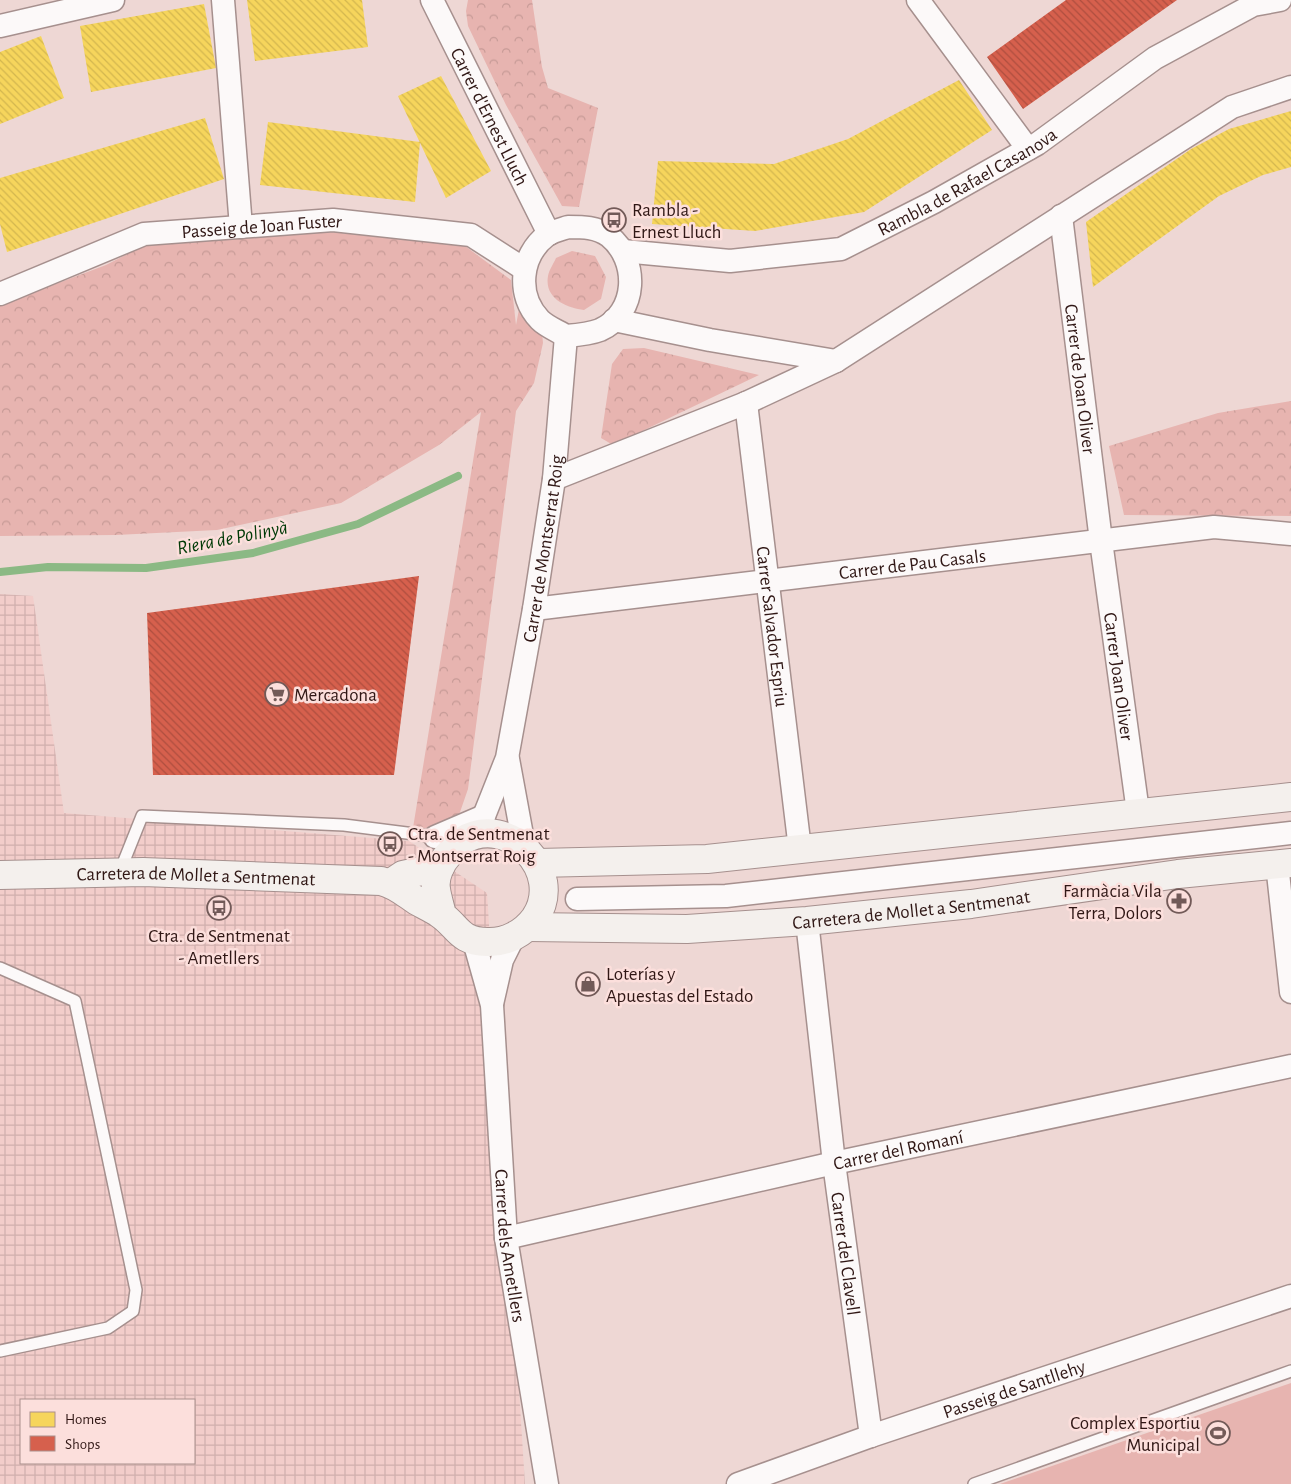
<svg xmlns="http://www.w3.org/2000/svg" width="1291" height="1484" font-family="'Alegreya Sans',sans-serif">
<defs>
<pattern id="industrial-grid" width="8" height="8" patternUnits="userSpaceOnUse" patternTransform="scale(1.25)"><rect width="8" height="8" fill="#f2cdca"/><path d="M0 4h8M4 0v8" fill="none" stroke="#d0afad"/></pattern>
<pattern id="park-crowns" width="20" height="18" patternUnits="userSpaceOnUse" patternTransform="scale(1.25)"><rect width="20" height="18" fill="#e7b4b0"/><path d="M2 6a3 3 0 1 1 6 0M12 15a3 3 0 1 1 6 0" fill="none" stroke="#c69a96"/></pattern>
<pattern id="homes-back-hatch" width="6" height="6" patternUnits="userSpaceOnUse" patternTransform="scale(1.25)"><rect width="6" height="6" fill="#f6d55c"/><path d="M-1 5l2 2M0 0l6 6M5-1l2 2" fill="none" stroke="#d3b64f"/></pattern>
<pattern id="shops-back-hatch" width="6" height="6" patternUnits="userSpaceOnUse" patternTransform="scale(1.25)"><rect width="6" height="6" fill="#d6604d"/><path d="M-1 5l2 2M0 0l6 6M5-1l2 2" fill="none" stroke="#ae4e3f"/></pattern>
</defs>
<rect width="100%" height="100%" fill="#eed7d4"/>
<path fill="url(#industrial-grid)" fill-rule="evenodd" d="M0 594 33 596 64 813 409 841 487 893 525 1484H0ZM21 1400H194V1463H21Z"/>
<path fill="url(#park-crowns)" d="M468 0H532L542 67 548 88 598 108 579 207 562 206 506 105 468 26 466 11Z
M333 232 465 246 511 280 516 325 523 288 541 321 543 343 534 383 516 411 468 789 459 815 412 834 481 412 439 445 341 503 217 530 116 535 0 536V305L106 265 147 244Z
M572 251 595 256 606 277 601 299 584 310C567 308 544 299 548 276 549 270 554 263 556 258Z
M644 348 759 375 613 445 601 438 612 364 623 349Z
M1291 401V516L1124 515 1109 446 1218 413Z"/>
<path fill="#e7b4b0" d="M1291 1383V1484H1000Z"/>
<path fill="url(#homes-back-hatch)" d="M247 0H362L368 47 255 61Z
M204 4 216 68 91 92 80 26Z
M41 36 64 98 0 124V52Z
M441 76 491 171 446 198 398 96Z
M959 80 992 130 864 212 755 231 652 224 658 161 774 164 848 139Z
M1291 111V167L1263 175 1219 196 1093 287 1086 222 1191 149 1229 129Z
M205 118 224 179 7 252 0 224V178Z
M268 122 420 142 415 202 260 185Z"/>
<path fill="url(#shops-back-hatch)" d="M1066 0H1177L1023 109 987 57Z
M419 576 394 775H153L147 613Z"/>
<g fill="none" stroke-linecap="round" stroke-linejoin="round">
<path stroke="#8bb984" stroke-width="8" d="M0 572 48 567 146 568 253 553 358 524 458 476"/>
<g stroke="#a6908e" stroke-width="14">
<path id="lane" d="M120 871 142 816 344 825 438 837
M0 968 75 1001 136 1290 133 1311 108 1328 0 1351
M974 1484 1291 1371"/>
</g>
<g stroke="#a6908e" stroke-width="25">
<g id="street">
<path d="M223 0 241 227"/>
<path id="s1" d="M432 0 549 234"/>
<path d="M918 0 1028 149"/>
<path d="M0 26 113 0"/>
<path id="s2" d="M1061 216 1101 541 1138 812"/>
<path d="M568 227C583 227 597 227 609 236 639 260 638 313 600 330 590 334 578 335 566 336 558 331 547 327 540 320 516 295 520 256 547 235 553 231 562 229 568 227Z"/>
<path id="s3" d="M623 251 730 261 841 249 934 202 1037 144 1155 58 1253 5 1280 0"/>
<path id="s4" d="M0 294 144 234 333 220 471 235 524 269"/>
<path d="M614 320 710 340 836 361"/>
<path id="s5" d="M746 403 800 849"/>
<path d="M554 479 746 403 836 361 1232 107 1291 87"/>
<path id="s6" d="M534 609 1214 527 1291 534"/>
<path d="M508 759 524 846"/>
<path d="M435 837 484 816"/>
<path id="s7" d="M470 838 484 816 507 758 534 609 554 479 566 336"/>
<path d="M1277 864 1291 992"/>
<path d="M577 899 726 896 1291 833"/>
<path id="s8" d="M807 921 834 1163 871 1436"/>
<path id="s9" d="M474 941 492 1005 506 1238 547 1484"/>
<path d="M492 1004 502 960 514 936"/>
<path id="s10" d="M506 1238 834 1163 1291 1066"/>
<path id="s11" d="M738 1484 871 1436 1291 1296"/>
</g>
</g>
<g stroke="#a6908e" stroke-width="30">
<g id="secondary">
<path d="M538 863 707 859 1291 797"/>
<path id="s12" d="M0 875 143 872 381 881C395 884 405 893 417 901 424 905 433 909 440 914 459 927 458 941 487 942 506 943 524 933 535 918 566 872 508 812 462 841 457 844 453 850 449 854 441 862 434 877 436 889 437 897 440 906 442 915"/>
<path d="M391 883 403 875 440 867"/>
<path id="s13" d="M528 927 687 929 807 921 971 904 1178 874 1291 863"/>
</g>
</g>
<use href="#lane" stroke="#fcf9f9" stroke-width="11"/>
<use href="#street" stroke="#fcf9f9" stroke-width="22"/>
<use href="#secondary" stroke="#f4f0ed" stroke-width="28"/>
</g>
<defs>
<g id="bus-ring" transform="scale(1.25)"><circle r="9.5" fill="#fcdfdc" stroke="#725a58" stroke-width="1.5"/><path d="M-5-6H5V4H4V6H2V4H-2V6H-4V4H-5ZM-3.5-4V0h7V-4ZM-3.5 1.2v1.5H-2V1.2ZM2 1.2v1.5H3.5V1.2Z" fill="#725a58"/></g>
<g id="supermarket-ring" transform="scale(1.25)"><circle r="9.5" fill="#fcdfdc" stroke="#725a58" stroke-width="1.5"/><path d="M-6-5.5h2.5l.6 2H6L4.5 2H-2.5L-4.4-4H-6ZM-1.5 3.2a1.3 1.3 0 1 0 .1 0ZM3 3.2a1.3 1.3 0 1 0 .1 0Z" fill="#725a58"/></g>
<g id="pharmacy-ring" transform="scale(1.25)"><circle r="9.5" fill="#fcdfdc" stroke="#725a58" stroke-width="1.5"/><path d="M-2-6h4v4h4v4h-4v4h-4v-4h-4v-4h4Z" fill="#725a58"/></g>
<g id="shop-ring" transform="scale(1.25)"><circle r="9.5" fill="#fcdfdc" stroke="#725a58" stroke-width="1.5"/><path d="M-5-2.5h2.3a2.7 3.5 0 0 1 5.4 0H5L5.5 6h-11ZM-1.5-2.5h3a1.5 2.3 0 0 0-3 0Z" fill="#725a58"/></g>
<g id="stadium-ring" transform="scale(1.25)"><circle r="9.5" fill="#fcdfdc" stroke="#725a58" stroke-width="1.5"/><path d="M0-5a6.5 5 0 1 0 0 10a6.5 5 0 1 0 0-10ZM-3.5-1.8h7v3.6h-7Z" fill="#725a58"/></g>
</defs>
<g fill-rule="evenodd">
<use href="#bus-ring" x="614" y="220"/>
<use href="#supermarket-ring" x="277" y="694"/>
<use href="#bus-ring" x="390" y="844"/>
<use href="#pharmacy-ring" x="1179" y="901"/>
<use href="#bus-ring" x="219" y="908"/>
<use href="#shop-ring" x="588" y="984"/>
<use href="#stadium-ring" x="1218" y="1433"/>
</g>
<g text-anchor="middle" stroke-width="5" stroke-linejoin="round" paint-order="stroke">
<g font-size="19" fill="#301715" stroke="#fcdfdc">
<text dy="7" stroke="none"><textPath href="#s1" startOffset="130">Carrer d'Ernest Lluch</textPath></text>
<text dy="7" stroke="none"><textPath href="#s3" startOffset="362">Rambla de Rafael Casanova</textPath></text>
<text dy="7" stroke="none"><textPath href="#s4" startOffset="274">Passeig de Joan Fuster</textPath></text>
<text dy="7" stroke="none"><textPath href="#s2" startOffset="164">Carrer de Joan Oliver</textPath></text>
<text dy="7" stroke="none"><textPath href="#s7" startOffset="301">Carrer de Montserrat Roig</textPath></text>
<text dy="7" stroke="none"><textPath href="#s6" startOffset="381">Carrer de Pau Casals</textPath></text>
<text dy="7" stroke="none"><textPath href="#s5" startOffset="225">Carrer Salvador Espriu</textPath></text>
<text dy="7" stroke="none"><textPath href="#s2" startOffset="464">Carrer Joan Oliver</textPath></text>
<text dy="7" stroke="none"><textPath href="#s12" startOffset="196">Carretera de Mollet a Sentmenat</textPath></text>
<text dy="7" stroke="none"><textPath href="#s13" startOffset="384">Carretera de Mollet a Sentmenat</textPath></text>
<text dy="7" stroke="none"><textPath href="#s10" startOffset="402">Carrer del Romaní</textPath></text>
<text dy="7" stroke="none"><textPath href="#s9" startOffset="308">Carrer dels Ametllers</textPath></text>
<text dy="7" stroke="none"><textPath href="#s8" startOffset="335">Carrer del Clavell</textPath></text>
<text dy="7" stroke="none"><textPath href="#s11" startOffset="292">Passeig de Santllehy</textPath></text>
</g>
<g font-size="19" fill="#301715" stroke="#fcdfdc" text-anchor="start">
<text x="632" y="216">Rambla -<tspan x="632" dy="22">Ernest Lluch</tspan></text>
<text x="294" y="701">Mercadona</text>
<text x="408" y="840">Ctra. de Sentmenat<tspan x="408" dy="22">- Montserrat Roig</tspan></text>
<text x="1162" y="897" text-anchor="end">Farmàcia Vila<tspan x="1162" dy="22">Terra, Dolors</tspan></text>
<text x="219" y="942" text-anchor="middle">Ctra. de Sentmenat<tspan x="219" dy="22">- Ametllers</tspan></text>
<text x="606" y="980">Loterías y<tspan x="606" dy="22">Apuestas del Estado</tspan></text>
<text x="1200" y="1429" text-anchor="end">Complex Esportiu<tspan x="1200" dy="22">Municipal</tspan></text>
</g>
<g font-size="20" font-style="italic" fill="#013a07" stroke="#fcdfdc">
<text transform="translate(232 537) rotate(-11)" y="7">Riera de Polinyà</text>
</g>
</g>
<rect x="20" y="1399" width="175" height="65" fill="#fcdfdc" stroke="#aa8f8c"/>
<rect x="30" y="1412" width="25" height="15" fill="#f6d55c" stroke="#aa8f8c"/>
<text x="65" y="1424" font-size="15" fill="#301715">Homes</text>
<rect x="30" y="1436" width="25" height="15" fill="#d6604d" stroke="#aa8f8c"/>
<text x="65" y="1449" font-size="15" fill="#301715">Shops</text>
</svg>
